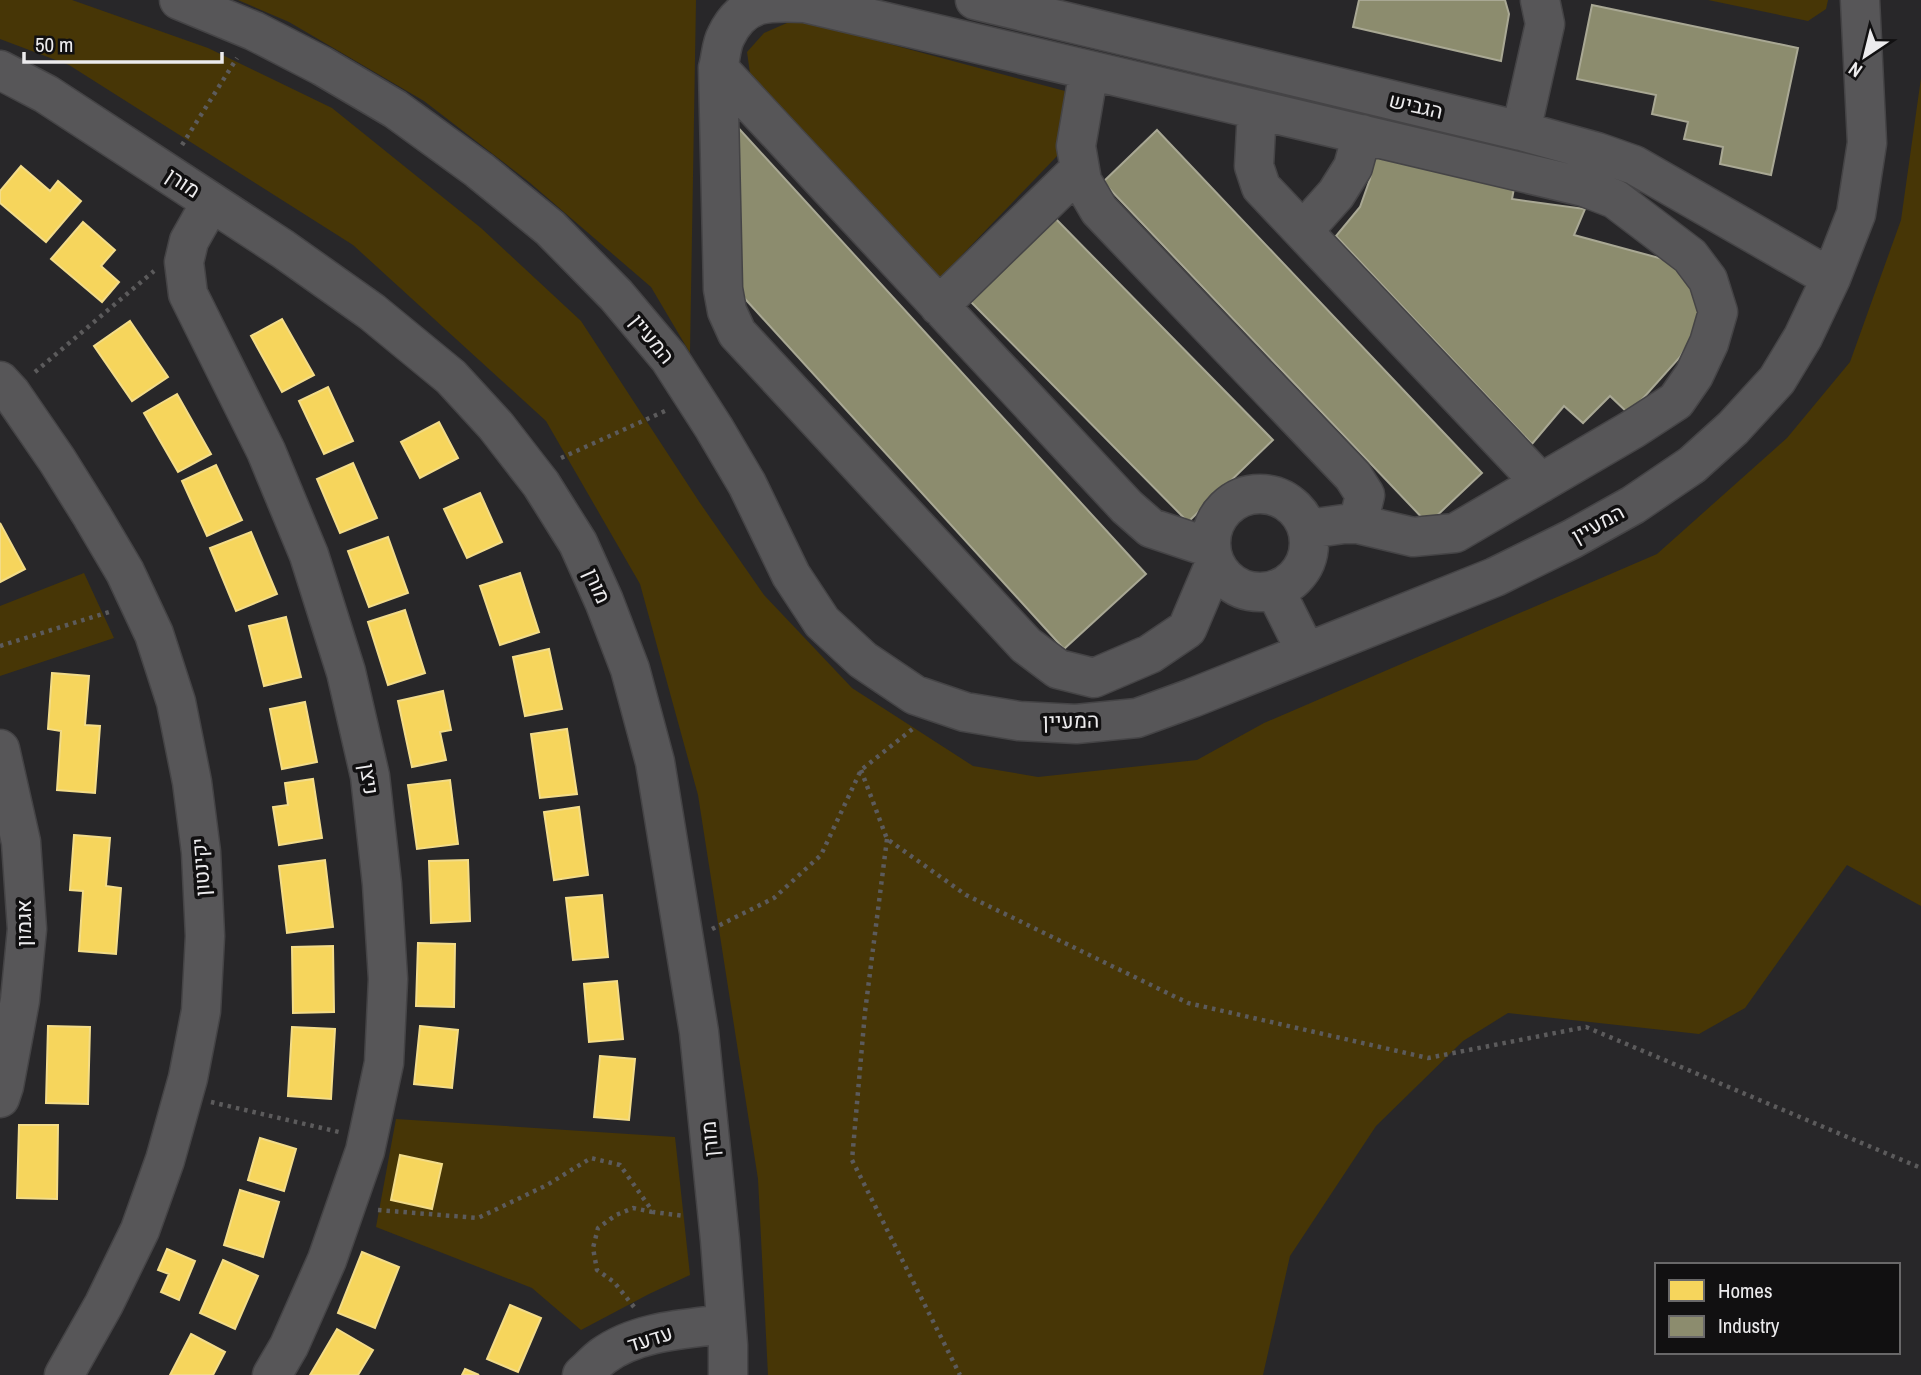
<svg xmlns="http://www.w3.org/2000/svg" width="1921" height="1375" font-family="'Archivo Narrow',Heebo,sans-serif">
<rect width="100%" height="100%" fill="#282729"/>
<path fill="#473606" d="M0 0H72L208 48 332 108 481 228 581 321 700 503 764 595 852 688 973 766 1038 777 1197 760 1264 723 1657 554 1787 438 1850 362 1901 220 1921 78V906L1847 865 1745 1008 1699 1034 1508 1013 1463 1041 1376 1126 1290 1256 1263 1375H768L758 1179 698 795 640 584 546 421 353 245 69 65 0 39Z
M238 0H696L690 353 651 287 529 182 424 101 289 22Z
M1708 0H1828L1826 9 1808 21Z
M796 19 1065 91 1058 155 937 281 751 80 747 52 764 33Z
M84 573 114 638 0 676V606Z
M396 1119 675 1137 690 1275 649 1294 581 1330 532 1288 376 1227Z"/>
<path fill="#f6d55c" stroke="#f3dc88" stroke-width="2" d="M21 166 50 191 58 181 81 201 46 242 0 203V191Z
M83 222 115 250 101 266 119 282 102 302 51 259Z
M282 319 314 375 282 392 251 336Z
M130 321 168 377 132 401 94 346Z
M328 387 353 441 324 454 299 401Z
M177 394 211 454 178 472 144 413Z
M439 422 458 458 420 478 401 442Z
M353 463 377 518 340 533 317 479Z
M216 465 242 520 207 536 182 481Z
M480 493 502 542 467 558 444 509Z
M0 523 25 569 0 582Z
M251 532 277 594 236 611 210 548Z
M388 537 408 593 369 607 348 551Z
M520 573 539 632 500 645 480 586Z
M405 610 425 673 388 685 368 622Z
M286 617 301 677 264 686 249 626Z
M549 649 562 709 525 716 513 657Z
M52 673 89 676 85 725 100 726 95 793 57 790 61 731 48 729Z
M443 691 451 730 440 732 446 760 412 767 398 701Z
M305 702 317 762 282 769 270 709Z
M567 729 577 794 540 798 531 734Z
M313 779 322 838 279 845 273 807 288 805 285 783Z
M450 780 458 844 417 849 408 785Z
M579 807 588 875 554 880 544 812Z
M74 835 110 838 106 886 121 888 116 954 79 951 83 891 70 890Z
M325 860 333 927 287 933 279 866Z
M468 860 470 921 431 923 429 861Z
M602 895 608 957 573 960 566 898Z
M418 943 455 944 454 1007 416 1006Z
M333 946 334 1012 293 1013 292 947Z
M617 981 623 1039 589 1042 584 984Z
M48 1026 90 1027 88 1104 46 1103Z
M420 1026 458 1030 452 1088 414 1084Z
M292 1027 335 1029 331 1099 288 1096Z
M600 1056 635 1059 629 1120 594 1117Z
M19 1125H58L57 1199 17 1198Z
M260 1138 296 1149 284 1191 248 1180Z
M400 1155 442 1164 432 1209 391 1200Z
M240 1190 279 1202 263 1257 224 1245Z
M167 1249 195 1261 179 1300 161 1292 169 1274 158 1270Z
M362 1252 399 1267 375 1328 338 1313Z
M223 1260 258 1276 235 1329 200 1313Z
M510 1305 541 1318 518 1372 487 1359Z
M337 1329 373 1350 358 1375H310Z
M191 1334 225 1352 213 1375H170Z
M465 1369 479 1375H462Z"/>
<path fill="#8c8c6e" stroke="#a9a894" stroke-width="2" d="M1359 0H1505L1509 14 1501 61 1353 27Z
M1592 5 1798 48 1771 175 1720 164 1723 147 1684 139 1688 122 1652 114 1656 95 1577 79Z
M732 121 1146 574 1064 649 737 290Z
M1157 130 1482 473 1428 524 1103 182Z
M1375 150 1515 183 1512 199 1585 209 1574 235 1674 262 1701 300 1694 334 1680 357 1629 414 1610 396 1583 423 1564 406 1532 444 1336 236 1360 207 1370 179Z
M1054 217 1273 440 1188 522 969 300Z"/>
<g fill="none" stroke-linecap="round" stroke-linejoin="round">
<g stroke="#454446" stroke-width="41">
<path id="minor" d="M179 0 254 31 322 66 395 109 479 170 550 228 616 295 669 358 714 428 747 484 791 575 822 622 863 660 915 695 965 712 1019 721 1076 724 1137 718 1192 698 1495 577 1572 539 1633 505 1692 465 1733 428 1777 380 1803 337 1831 278 1856 214 1867 143 1860 0
M975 0 1521 131 1597 152 1634 165 1831 278
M718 68 1127 507 1151 528 1211 548
M0 70 46 94 283 249 372 312 451 377 496 426 541 484 578 543 604 601 630 669 655 762 699 1032 720 1240 728 1345V1375
M1089 70 1076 146 1082 181 1099 210 1353 476 1365 495 1358 524
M1257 110 1254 166 1261 187 1541 483
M1521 131 1545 24 1540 0
M211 202 189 241 184 262 188 294 266 451 309 555 346 672 370 776 382 884 388 979 384 1063 365 1151 327 1260 289 1346 272 1375
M1303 231 1336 194 1353 167 1362 134
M939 306 1080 169
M0 381 11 393 57 460 92 516 125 572 154 634 176 702 192 782 201 852 205 936 201 1011 188 1078 165 1160 140 1230 104 1304 64 1375
M1211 543a49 49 0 1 1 98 0a49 49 0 1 1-98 0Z
M1215 563 1187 629 1150 654 1094 678 1058 669 1026 645 737 333 727 311 723 289 718 68C721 58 721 45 726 36 743 0 769 1 805 3L1584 187 1615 199 1690 256 1708 280 1718 312 1709 343 1694 375 1676 401 1633 429 1455 533 1413 537 1358 524H1344L1308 529
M1275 590 1306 652
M0 749 21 842 27 929 20 1000 4 1086 0 1098
M582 1375C589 1369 595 1362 603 1356 637 1331 685 1329 726 1324"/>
</g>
<path stroke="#5c5b5c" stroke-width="4.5" stroke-dasharray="3.5 5" stroke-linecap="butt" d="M182 145 237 58
M35 372 154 271
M561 458 665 411
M0 646 109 612
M861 770 887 839 966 895 1188 1003 1428 1058 1586 1027 1921 1168
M887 839 865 1012 852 1160 960 1375
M712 929 774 898 821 855 861 770 915 727
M211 1102 339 1132
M378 1210 478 1218 547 1185 591 1158 620 1165 653 1212 685 1216
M634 1307 614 1282 597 1270 593 1248 598 1228 616 1215 633 1208 652 1212"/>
<use href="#minor" stroke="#575658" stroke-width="38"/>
</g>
<g text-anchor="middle" stroke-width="7" stroke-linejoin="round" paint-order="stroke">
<g font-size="21" fill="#ecebed" stroke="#111011">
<text transform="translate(1416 106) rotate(13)" y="7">הגביש</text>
<text transform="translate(183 183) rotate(33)" y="7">מורן</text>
<text transform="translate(652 339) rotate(51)" y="7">המעיין</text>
<text transform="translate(1598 524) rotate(-29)" y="7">המעיין</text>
<text transform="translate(597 586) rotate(66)" y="7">מורן</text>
<text transform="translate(1071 721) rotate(-1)" y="7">המעיין</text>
<text transform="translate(369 779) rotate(81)" y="7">ניצן</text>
<text transform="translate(201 867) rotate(-94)" y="7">יקינטון</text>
<text transform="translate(24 923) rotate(-90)" y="7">אגמון</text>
<text transform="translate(710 1139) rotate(-95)" y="7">מורן</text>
<text transform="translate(650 1339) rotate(-17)" y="7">עדעד</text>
</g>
</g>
<rect x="1655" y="1263" width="245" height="91" fill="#111011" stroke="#696869" stroke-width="2"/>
<rect x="1669" y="1280" width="35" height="21" fill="#f6d55c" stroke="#696869" stroke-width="2"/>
<text x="1718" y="1298" font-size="21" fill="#ecebed">Homes</text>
<rect x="1669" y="1316" width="35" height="21" fill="#8c8c6e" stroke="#696869" stroke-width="2"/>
<text x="1718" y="1333" font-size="21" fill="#ecebed">Industry</text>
<g transform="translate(1865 56) rotate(215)" stroke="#111011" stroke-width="5" paint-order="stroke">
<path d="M0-5L12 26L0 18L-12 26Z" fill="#ecebed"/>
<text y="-10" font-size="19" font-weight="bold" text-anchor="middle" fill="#ecebed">N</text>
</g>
<path d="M24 52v10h198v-10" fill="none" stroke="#ecebed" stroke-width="3.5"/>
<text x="35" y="52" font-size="21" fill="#ecebed" stroke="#111011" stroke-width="5" paint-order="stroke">50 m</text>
</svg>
